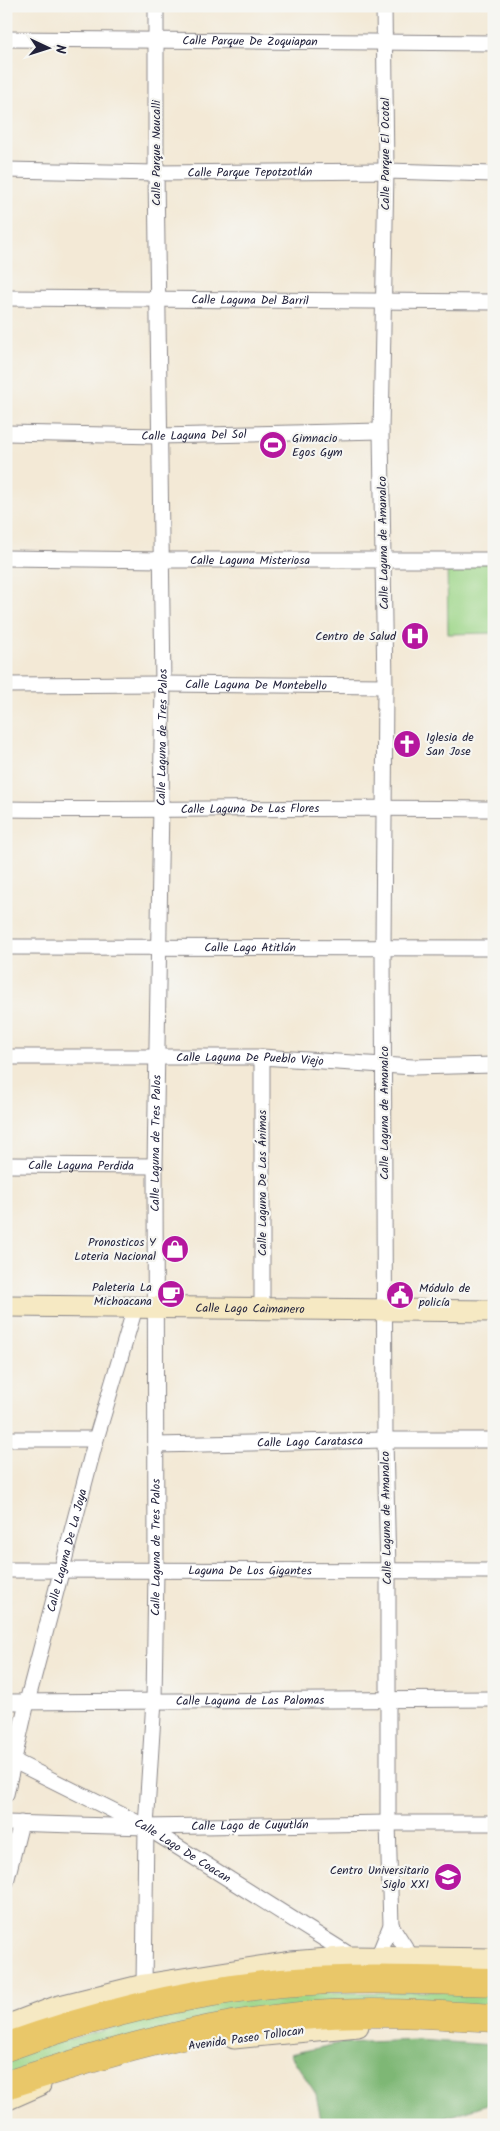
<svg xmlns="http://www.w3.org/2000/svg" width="500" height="2131" font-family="Kalam,sans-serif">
<rect width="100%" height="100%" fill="#f6f6f2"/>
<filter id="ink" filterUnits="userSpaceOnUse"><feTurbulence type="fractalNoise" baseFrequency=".02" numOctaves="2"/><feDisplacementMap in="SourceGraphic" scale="10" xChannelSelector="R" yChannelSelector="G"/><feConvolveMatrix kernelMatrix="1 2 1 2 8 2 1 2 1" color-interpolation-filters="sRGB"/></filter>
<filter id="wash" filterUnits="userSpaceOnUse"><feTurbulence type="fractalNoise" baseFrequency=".0096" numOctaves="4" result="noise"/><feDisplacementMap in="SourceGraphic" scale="20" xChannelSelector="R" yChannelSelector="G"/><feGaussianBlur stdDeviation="1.12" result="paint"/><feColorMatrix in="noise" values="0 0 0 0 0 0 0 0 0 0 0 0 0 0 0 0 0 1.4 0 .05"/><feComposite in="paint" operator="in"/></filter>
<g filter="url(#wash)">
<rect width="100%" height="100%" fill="#f3e9d6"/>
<path fill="#9dd688" stroke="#607c62" d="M447 560H494V633L448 634Z
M494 1990V2007L368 2005 6 2074V2056L237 1995Z"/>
<path fill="#7eb774" stroke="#506c58" d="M417 2040 494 2045V2102L435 2121 401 2118 385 2125H322L316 2094 290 2054 341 2043Z"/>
</g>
<g filter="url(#ink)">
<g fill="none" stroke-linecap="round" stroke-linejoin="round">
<g stroke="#8a8688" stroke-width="17">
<g id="street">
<path id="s1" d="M6 39 494 43"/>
<path id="s2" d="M6 170 156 173 386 171 494 174"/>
<path id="s3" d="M6 298 494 302"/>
<path id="s4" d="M6 433 159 436 381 431"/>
<path id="s5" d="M6 558 162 560H494"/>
<path id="s6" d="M6 685 163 684 385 686"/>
<path id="s7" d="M6 809C169 811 331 806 494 809"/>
<path id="s8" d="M6 947 494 948"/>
<path id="s9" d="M6 1057H262L413 1067 494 1065"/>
<path id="s10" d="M6 1165 155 1166"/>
<path d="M262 1308V1057"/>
<path d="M6 1439H96"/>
<path id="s11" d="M156 1445 385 1440H494"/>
<path id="s12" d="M6 1570 494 1571"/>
<path id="s13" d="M6 1702 494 1699"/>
<path id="s14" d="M6 1757 146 1827 353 1957"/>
<path id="s15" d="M6 1794 27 1702 96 1439 135 1308"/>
<path id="s16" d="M6 1823 146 1827 388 1823H494"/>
<path d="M6 1882 21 1823"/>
<path d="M391 1925 412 1958"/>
<path d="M378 1957 391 1925 388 1823V1571L385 1440 383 946 385 686 381 431 386 171 384 6"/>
<path id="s17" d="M144 1985 146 1827 154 1700 156 1571 155 1166 163 684 156 173V6"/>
</g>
</g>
<g stroke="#8a8688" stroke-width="23">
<g id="secondary">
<path id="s18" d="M6 1306 494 1311"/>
<path d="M6 2026 56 2007 144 1985 291 1962 353 1957 494 1959"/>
<path d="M234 2038 358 2026"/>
<path d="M6 2100 40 2085"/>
</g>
</g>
<g stroke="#8a8688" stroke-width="29">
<path id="highway" d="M6 2047C95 2015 187 1992 282 1983 352 1977 423 1980 494 1982
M6 2085C103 2054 199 2025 301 2016 364 2010 431 2014 494 2018"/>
</g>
<use href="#street" stroke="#fff" stroke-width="15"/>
<use href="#secondary" stroke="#f6e9c3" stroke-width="21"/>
<use href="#highway" stroke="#e9c769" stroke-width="28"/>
</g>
</g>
<defs>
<g id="stadium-disc" transform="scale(1.4375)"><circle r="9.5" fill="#b5179e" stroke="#f6f6f2"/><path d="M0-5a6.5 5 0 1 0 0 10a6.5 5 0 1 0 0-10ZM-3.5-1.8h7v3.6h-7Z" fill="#fff"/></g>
<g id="hospital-disc" transform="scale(1.4375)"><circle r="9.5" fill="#b5179e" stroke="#f6f6f2"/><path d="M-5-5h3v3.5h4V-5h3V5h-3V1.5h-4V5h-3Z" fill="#fff"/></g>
<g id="church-disc" transform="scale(1.4375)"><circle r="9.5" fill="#b5179e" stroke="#f6f6f2"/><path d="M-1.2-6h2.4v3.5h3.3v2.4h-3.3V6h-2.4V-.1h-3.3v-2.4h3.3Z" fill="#fff"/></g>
<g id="shop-disc" transform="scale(1.4375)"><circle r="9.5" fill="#b5179e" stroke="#f6f6f2"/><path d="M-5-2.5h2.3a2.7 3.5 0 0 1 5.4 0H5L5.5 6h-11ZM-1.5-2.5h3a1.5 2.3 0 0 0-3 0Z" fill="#fff"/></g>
<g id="cafe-disc" transform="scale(1.4375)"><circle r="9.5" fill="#b5179e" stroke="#f6f6f2"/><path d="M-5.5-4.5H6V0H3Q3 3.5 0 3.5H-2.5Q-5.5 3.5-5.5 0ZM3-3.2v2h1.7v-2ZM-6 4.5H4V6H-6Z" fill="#fff"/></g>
<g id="civic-disc" transform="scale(1.4375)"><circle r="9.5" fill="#b5179e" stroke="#f6f6f2"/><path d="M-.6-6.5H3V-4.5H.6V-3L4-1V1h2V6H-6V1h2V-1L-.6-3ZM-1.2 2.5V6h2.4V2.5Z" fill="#fff"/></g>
<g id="university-disc" transform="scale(1.4375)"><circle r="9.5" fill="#b5179e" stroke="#f6f6f2"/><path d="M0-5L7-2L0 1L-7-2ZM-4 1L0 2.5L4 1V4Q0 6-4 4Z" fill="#fff"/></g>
</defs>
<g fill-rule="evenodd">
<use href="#stadium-disc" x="273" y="445"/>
<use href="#hospital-disc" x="415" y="636"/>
<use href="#church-disc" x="407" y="744"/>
<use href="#shop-disc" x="175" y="1249"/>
<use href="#cafe-disc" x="171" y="1294"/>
<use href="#civic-disc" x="400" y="1295"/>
<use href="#university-disc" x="448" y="1877"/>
</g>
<g text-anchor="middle" stroke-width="4.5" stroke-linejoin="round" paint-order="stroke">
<g font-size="12" fill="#22223b" stroke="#f6f6f2">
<text dy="4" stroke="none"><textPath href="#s1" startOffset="244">Calle Parque De Zoquiapan</textPath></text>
<text transform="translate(156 153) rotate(-90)" y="4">Calle Parque Naucalli</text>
<text transform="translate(385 154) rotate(-90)" y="4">Calle Parque El Ocotal</text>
<text dy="4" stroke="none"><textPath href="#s2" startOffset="244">Calle Parque Tepotzotlán</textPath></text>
<text dy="4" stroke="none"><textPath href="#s3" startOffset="244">Calle Laguna Del Barril</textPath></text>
<text dy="4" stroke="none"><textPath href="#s4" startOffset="188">Calle Laguna Del Sol</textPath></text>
<text transform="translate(383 543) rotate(-91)" y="4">Calle Laguna de Amanalco</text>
<text dy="4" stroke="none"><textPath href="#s5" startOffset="244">Calle Laguna Misteriosa</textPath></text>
<text dy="4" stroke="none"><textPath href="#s6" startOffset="250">Calle Laguna De Montebello</textPath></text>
<text dy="4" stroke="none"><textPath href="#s17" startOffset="1248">Calle Laguna de Tres Palos</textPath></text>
<text dy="4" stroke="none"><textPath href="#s7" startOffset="244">Calle Laguna De Las Flores</textPath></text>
<text dy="4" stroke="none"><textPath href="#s8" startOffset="244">Calle Lago Atitlán</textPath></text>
<text dy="4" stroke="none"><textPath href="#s9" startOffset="244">Calle Laguna De Pueblo Viejo</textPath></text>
<text transform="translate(384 1113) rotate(-90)" y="4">Calle Laguna de Amanalco</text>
<text dy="4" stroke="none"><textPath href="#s17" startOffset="842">Calle Laguna de Tres Palos</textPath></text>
<text dy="4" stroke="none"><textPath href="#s10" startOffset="75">Calle Laguna Perdida</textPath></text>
<text transform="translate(262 1183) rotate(-90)" y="4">Calle Laguna De Las Ánimas</text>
<text dy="4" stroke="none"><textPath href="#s18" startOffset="244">Calle Lago Caimanero</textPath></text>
<text dy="4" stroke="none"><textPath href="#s11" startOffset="154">Calle Lago Caratasca</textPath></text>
<text transform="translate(386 1518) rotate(-91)" y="4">Calle Laguna de Amanalco</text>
<text dy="4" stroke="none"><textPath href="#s17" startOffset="438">Calle Laguna de Tres Palos</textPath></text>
<text dy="4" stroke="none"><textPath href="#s15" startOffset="251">Calle Laguna De La Joya</textPath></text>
<text dy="4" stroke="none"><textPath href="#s12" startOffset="244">Laguna De Los Gigantes</textPath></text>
<text dy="4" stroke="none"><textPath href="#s13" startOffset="244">Calle Laguna de Las Palomas</textPath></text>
<text dy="4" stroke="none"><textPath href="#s16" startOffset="244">Calle Lago de Cuyutlán</textPath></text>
<text dy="4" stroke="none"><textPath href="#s14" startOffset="200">Calle Lago De Coacan</textPath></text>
<text transform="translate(246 2038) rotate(-8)" y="4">Avenida Paseo Tollocan</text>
</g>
<g font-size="12" fill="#22223b" stroke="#f6f6f2" text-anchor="end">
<text x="292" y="442" text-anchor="start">Gimnacio<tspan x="292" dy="14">Egos Gym</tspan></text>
<text x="396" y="640">Centro de Salud</text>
<text x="426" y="741" text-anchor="start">Iglesia de<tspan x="426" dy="14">San Jose</tspan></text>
<text x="156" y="1246">Pronosticos Y<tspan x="156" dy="14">Loteria Nacional</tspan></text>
<text x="152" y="1291">Paleteria La<tspan x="152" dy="14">Michoacana</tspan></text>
<text x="419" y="1292" text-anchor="start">Módulo de<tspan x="419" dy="14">policía</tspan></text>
<text x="429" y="1874">Centro Universitario<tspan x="429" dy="14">Siglo XXI</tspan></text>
</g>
</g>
<rect width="500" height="2131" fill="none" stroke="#f6f6f2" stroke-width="25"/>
<g transform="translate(48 48) rotate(94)" stroke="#f6f6f2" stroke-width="4" paint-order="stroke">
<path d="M0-4L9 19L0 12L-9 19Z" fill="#22223b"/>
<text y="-8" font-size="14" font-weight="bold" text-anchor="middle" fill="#22223b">N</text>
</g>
</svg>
